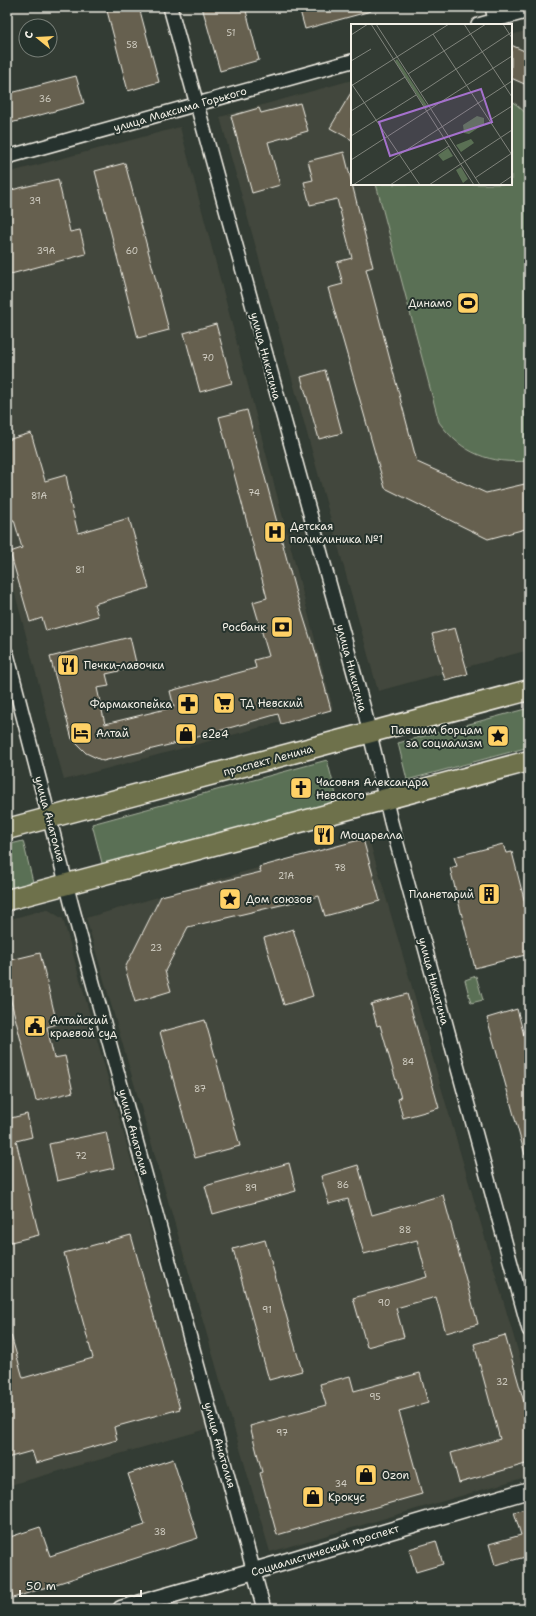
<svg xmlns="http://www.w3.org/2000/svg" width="536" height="1616" font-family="'Shantell Sans',sans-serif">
<rect width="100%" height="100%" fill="#333c34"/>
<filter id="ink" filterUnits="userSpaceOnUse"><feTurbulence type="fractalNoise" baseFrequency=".025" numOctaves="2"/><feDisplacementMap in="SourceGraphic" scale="8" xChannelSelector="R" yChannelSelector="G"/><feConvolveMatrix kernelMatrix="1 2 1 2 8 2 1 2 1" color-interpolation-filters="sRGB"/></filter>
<g filter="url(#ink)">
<path fill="#42473c" d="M529 30V650L378 691 220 117 352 80V184H511V35Z
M180 127 333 708 64 780 7 563V173Z
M368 836 529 1389V1476L270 1552 86 918Z
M47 909 63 919 207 1429 7 1486V920Z"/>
<path fill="#5a7054" stroke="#a7b09e" d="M511 101 517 105 529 116V461C490 464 462 454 439 422L376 184H511Z
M529 708V747L407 780 398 743Z
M327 760 338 802 103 867 92 824Z
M23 841 33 882 7 889V845Z
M476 976 483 1000 471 1003 465 980Z"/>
<path fill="#66604f" stroke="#f4f1e8" d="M106 7H139L159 82 128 91Z
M202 7H245L259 60 220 71Z
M299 7H371V11L305 29Z
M511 45 529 53V86L511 78Z
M76 76 84 103 7 124V94Z
M352 91V140L330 128Z
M300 103 308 131 268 142 280 185 252 193 231 116 259 108 261 113Z
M344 152 373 267 366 269 417 462 486 493 529 483V528L488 539 385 488 328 288 343 284 337 262 352 258 337 199 310 205 304 182 313 180 308 161Z
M125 163 169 330 138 338 95 171Z
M58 179 70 232 80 230 86 254 7 275V191Z
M216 324 232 383 200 392 184 333Z
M325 370 342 433 319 439 301 377Z
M247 410 295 590 312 644 313 643 331 710 281 724 278 714 173 744 103 761 86 753 72 739 50 657 130 637 137 667 106 674 109 686 97 688 105 724 174 707 170 691 256 668 254 660 269 656 253 602 267 598 219 417Z
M31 433 45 481 66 475 71 501H70L78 533 129 518 149 588 94 604 98 616 46 631 42 618 30 622 10 552 22 548 14 520H7V440Z
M455 628 468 674 445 680 432 634Z
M363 839 380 901 325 916 319 896 188 927 165 971 171 991 135 1002 125 968 161 896 261 872 259 867Z
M503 844 506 853 512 852 529 919V954L475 968 450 868 457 866 454 857Z
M293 929 313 996 284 1005 264 938Z
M40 953 57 1024 47 1027 54 1058 65 1056 73 1092 36 1101 10 997 7 998V961Z
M407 994 439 1108 403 1118 398 1099 401 1098 380 1025 377 1026 371 1004Z
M517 1009 529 1054V1154L525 1155 487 1018Z
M205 1020 240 1146 195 1158 160 1032Z
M27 1114 32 1137 16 1141 39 1235 7 1243V1119Z
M106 1132 114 1168 57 1181 49 1144Z
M289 1163 296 1191 213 1214 205 1186Z
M358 1165 372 1215 443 1195 478 1324 446 1333 436 1297 396 1308 404 1337 367 1347 353 1298 427 1277 417 1240 364 1254 348 1199 329 1204 321 1176Z
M131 1235 180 1409 114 1427 117 1440 36 1463 32 1451 7 1458V1336L11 1335 23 1378 93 1358 64 1253Z
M265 1240 302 1371 269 1380 233 1249Z
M505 1335 529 1420V1463L459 1483 451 1453 500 1439 474 1344Z
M420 1373 428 1403 399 1411 422 1494 277 1535 260 1473 262 1472 250 1426 326 1405 320 1384 350 1376 354 1391Z
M173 1459 198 1538 13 1598 7 1579V1538L40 1527 50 1556 145 1525 128 1474Z
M529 1508V1556L495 1565 489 1544 521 1535 514 1512Z
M436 1541 443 1564 416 1572 409 1549Z"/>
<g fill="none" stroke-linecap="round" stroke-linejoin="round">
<g stroke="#f4f1e8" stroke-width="16">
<path id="minor" d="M170 7 364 709 391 822 529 1330
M492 7 495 20
M478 25 529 11
M7 157 352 61
M7 654 72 906 264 1609"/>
</g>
<g stroke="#f4f1e8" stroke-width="19">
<path id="tertiary" d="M121 1609 254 1571 529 1490"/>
</g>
<g stroke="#f4f1e8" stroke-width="23">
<path id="primary" d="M7 829 529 690
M7 900 529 761"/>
</g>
<use href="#minor" stroke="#26332d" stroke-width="13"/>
<use href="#tertiary" stroke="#26332d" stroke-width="16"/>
<use href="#primary" stroke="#6e714b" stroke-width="20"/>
</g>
</g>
<defs>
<g id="stadium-square" transform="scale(1.15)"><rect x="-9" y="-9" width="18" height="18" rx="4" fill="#ffd166" stroke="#26332d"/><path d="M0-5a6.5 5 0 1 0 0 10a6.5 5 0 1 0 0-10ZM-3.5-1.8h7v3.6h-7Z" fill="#111"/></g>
<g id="hospital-square" transform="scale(1.15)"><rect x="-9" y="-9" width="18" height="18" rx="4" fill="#ffd166" stroke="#26332d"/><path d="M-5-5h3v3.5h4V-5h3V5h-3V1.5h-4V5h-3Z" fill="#111"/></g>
<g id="bank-square" transform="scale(1.15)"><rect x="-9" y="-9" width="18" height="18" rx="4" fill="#ffd166" stroke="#26332d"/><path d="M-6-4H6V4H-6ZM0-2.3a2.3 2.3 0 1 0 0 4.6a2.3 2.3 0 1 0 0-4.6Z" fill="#111"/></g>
<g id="restaurant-square" transform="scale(1.15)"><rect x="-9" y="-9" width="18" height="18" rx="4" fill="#ffd166" stroke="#26332d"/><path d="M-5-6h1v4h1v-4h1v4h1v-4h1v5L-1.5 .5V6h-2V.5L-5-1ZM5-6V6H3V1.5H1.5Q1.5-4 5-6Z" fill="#111"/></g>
<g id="supermarket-square" transform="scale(1.15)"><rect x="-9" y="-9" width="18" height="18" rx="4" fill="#ffd166" stroke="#26332d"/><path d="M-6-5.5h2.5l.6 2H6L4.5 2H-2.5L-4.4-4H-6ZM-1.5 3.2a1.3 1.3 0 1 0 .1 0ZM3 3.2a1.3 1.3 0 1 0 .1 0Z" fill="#111"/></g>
<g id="pharmacy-square" transform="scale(1.15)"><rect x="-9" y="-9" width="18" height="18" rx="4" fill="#ffd166" stroke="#26332d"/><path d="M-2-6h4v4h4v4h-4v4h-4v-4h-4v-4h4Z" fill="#111"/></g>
<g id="hotel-square" transform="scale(1.15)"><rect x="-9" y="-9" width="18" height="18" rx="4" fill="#ffd166" stroke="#26332d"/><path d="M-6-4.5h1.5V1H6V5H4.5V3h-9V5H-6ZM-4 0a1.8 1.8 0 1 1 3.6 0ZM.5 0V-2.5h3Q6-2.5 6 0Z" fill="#111"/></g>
<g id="shop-square" transform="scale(1.15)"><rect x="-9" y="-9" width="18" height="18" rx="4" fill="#ffd166" stroke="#26332d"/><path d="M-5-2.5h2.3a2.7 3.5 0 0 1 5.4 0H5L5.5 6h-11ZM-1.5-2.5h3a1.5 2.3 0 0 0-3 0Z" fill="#111"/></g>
<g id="sight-square" transform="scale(1.15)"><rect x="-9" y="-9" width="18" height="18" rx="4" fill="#ffd166" stroke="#26332d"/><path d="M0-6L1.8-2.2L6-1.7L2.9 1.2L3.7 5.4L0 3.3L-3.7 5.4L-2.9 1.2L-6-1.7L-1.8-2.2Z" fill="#111"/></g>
<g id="church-square" transform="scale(1.15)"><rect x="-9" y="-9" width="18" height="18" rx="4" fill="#ffd166" stroke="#26332d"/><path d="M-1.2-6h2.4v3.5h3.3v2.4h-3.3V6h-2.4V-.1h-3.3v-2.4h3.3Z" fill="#111"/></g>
<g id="building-square" transform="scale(1.15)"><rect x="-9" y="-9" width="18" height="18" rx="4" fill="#ffd166" stroke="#26332d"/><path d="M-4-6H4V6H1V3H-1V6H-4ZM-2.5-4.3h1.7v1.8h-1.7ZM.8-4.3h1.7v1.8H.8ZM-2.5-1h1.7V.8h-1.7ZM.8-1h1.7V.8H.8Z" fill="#111"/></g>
<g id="civic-square" transform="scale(1.15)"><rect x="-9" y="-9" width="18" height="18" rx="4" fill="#ffd166" stroke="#26332d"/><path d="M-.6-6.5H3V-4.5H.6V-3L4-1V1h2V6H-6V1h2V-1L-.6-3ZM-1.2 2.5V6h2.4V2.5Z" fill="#111"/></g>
</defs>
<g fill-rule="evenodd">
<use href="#stadium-square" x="468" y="303"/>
<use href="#hospital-square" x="275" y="532"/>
<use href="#bank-square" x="282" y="627"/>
<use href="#restaurant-square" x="68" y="665"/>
<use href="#supermarket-square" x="224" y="703"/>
<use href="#pharmacy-square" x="188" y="704"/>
<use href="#hotel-square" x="81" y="733"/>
<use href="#shop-square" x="186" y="734"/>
<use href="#sight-square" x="498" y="736"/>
<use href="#church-square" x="301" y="788"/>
<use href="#restaurant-square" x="324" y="835"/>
<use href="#building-square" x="489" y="894"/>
<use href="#sight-square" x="230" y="899"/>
<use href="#civic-square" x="35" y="1026"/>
<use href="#shop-square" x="366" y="1475"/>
<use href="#shop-square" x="313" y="1497"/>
</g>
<g text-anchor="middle" stroke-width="4" stroke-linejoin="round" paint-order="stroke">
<g font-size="9" fill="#d0cdc2">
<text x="231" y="36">51</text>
<text x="132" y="48">58</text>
<text x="45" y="102">36</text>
<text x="35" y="204">39</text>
<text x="46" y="254">39А</text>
<text x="132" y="254">60</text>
<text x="208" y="361">70</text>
<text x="254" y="496">74</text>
<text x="39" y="499">81А</text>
<text x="80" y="573">81</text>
<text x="340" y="871">78</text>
<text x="286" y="879">21А</text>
<text x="156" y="951">23</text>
<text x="408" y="1065">84</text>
<text x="200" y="1092">87</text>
<text x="81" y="1159">72</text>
<text x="343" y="1188">86</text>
<text x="251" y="1191">89</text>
<text x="405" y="1233">88</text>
<text x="384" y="1306">90</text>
<text x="267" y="1313">91</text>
<text x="502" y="1385">32</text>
<text x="375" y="1400">95</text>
<text x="282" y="1436">97</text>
<text x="341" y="1487">34</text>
<text x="160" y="1535">38</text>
</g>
<g font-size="11" fill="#f4f1e8" stroke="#26332d">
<text transform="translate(180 109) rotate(-16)" y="4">улица Максима Горького</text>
<text transform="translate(266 356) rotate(75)" y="4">улица Никитина</text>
<text transform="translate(352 668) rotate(75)" y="4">улица Никитина</text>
<text transform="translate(268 760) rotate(-15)" y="4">проспект Ленина</text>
<text transform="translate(50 819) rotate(75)" y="4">улица Анатолия</text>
<text transform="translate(434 981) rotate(75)" y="4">улица Никитина</text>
<text transform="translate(134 1132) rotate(75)" y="4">улица Анатолия</text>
<text transform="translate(220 1445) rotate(74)" y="4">улица Анатолия</text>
<text transform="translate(325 1550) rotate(-17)" y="4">Социалистический проспект</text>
</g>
<g font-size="11" fill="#f4f1e8" stroke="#26332d" text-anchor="start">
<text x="452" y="307" text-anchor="end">Динамо</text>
<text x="290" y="530">Детская<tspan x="290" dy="13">поликлиника №1</tspan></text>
<text x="266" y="631" text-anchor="end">Росбанк</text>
<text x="84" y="669">Печки-лавочки</text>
<text x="240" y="707">ТД Невский</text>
<text x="172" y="708" text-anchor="end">Фармакопейка</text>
<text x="482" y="734" text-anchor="end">Павшим борцам<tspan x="482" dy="13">за социализм</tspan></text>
<text x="96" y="737">Алтай</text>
<text x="202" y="738">e2e4</text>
<text x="316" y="786">Часовня Александра<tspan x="316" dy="13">Невского</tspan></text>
<text x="340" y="839">Моцарелла</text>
<text x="474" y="898" text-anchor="end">Планетарий</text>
<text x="246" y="903">Дом союзов</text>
<text x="50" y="1024">Алтайский<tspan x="50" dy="13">краевой суд</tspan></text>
<text x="382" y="1479">Ozon</text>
<text x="328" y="1501">Крокус</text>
</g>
</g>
<g transform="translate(351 24)">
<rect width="161" height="161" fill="#333c34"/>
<path d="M46 35 77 83 75 85 44 37ZM126 92 133 94V100L118 110 113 109 112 101ZM120 115 123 119 110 128 105 121ZM97 124 102 132 92 137 87 131ZM110 143 117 155 112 159 105 146Z" fill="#5a7054"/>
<path fill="none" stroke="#80847c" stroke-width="1" d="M20 0 123 161M25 0 129 161M113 0 161 73M152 0 161 14M82 10 161 131M0 11 17 0M0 37 20 25M57 50 135 0M0 59 69 161M0 62 98 0M69 69 161 8M0 87 54 53M139 96 161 82M0 112 65 71M0 136 161 32M124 154 161 129M2 161 161 57M39 161 98 122M78 161 161 106M148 161 161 152"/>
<path fill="#a571cd" fill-opacity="0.15" stroke="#a571cd" stroke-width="2" d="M130 65 141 98 39 132 28 98Z"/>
<rect width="161" height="161" fill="none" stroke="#f4f1e8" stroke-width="2"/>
</g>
<rect width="536" height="1616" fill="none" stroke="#26332d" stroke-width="24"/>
<rect x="12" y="12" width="512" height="1592" fill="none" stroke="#f4f1e8" stroke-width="1.5" filter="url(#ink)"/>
<g transform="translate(38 38) rotate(288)"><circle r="19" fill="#26332d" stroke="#787f78"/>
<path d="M0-3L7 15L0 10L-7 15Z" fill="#ffd166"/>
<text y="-6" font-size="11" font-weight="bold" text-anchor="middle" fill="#f4f1e8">С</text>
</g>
<path d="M20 1590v6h121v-6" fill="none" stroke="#f4f1e8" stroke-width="2"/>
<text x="26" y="1590" font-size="12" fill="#f4f1e8" stroke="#26332d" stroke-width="3" paint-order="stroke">50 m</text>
</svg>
